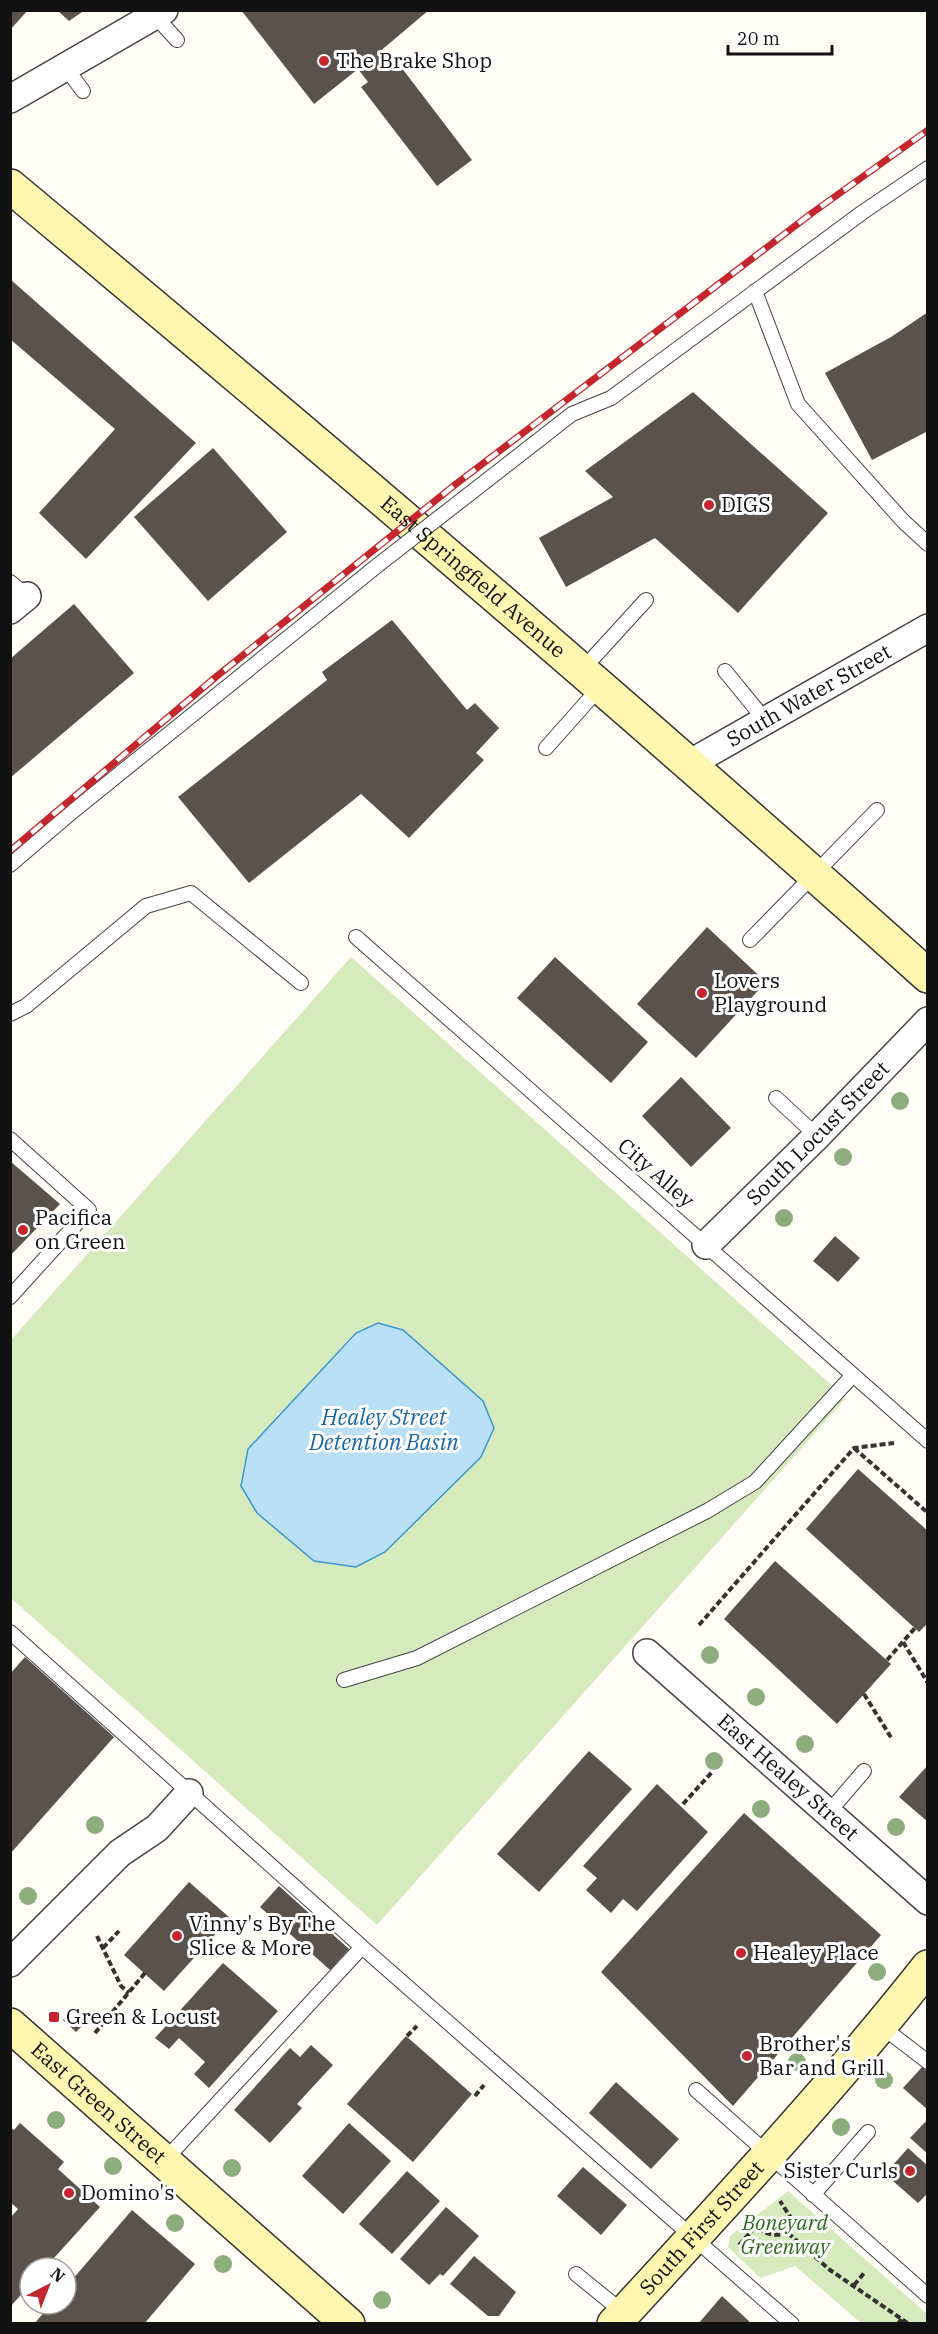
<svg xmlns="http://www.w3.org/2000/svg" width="938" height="2334" font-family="'IBM Plex Serif',serif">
<rect width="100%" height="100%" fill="#fffdf5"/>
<path fill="#d5ebbd" d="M351 957 846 1398 377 1925 11 1598V1340Z
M788 2191 927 2314V2323H861L795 2266 760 2278 728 2247 730 2236Z"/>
<path fill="#b9e0f7" stroke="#3f96cf" stroke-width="1.5" d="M378 1323 403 1330 483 1401 494 1428 481 1457 385 1552 356 1567 314 1561 257 1513 241 1486 248 1449 356 1333Z"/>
<path fill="#5a524d" d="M10 10H28L10 30Z
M57 10H85L69 21Z
M241 10H429L378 53 390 70 398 63 472 160 437 186 361 87 368 82 358 69 314 104Z
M10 279 196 443 86 559 39 513 115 429 10 339Z
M928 312V431L872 460 825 373 891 337Z
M693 392 828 513 738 613 655 538 566 587 539 538 613 497 585 471Z
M213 448 287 532 208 601 134 517Z
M74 604 134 673 10 778V659Z
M392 620 467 710 475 703 499 728 476 753 484 760 409 838 361 794 249 883 178 797 327 680 322 672Z
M707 927 766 982 696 1058 637 1004Z
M555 957 648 1042 611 1083 517 998Z
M681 1077 731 1128 691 1167 642 1116Z
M10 1161 60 1204 10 1256Z
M835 1236 860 1258 838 1282 813 1261Z
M858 1469 928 1531V1623L919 1632 806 1529Z
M775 1561 891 1664 837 1724 724 1619Z
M25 1657 114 1737 10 1854V1674Z
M589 1751 632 1789 539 1892 497 1854Z
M928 1765V1822L899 1797Z
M657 1784 708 1832 637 1911 623 1899 611 1913 586 1890 597 1878 583 1866Z
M744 1813 881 1935 733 2106 601 1972Z
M189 1882 230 1918 164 1991 124 1955Z
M279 1886 349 1949 330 1970 260 1907Z
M223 1963 278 2011 209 2088 194 2074 205 2062 179 2038 169 2049 155 2038Z
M68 2014 82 2026 76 2032 63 2020Z
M406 2036 472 2094 413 2162 347 2104Z
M311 2045 333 2065 297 2104 302 2108 270 2143 234 2110 290 2048 300 2057Z
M922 2067 928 2072V2110L903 2088Z
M616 2082 679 2139 651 2169 589 2113Z
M928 2119V2154L910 2138Z
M20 2123 64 2162 58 2169 100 2207 45 2268H30V2285L10 2307V2218L18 2209 10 2202V2127L14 2130Z
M349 2123 391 2161 343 2214 302 2176Z
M908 2148 928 2166V2193L918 2203 885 2174Z
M583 2167 627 2205 601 2235 557 2196Z
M407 2171 440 2201 392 2254 359 2224Z
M446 2207 479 2236 443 2276 440 2274 429 2285 400 2259Z
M132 2210 195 2264 144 2324H34L51 2304H66V2287Z
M474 2256 516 2292 499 2316H488L450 2284Z
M722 2296 752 2324H698Z"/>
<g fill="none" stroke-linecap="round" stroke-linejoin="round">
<g stroke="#444" stroke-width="16">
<path id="lane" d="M155 16 177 40
M66 68 83 91
M755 291 798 404 903 521 928 544
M468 495 572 414 611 398 863 212 928 168
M10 582 27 596
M582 670 646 600
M725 671 765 720
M546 748 601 686
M10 865 72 812 378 565
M356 937 928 1441
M750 940 877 810
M10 1014 26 1006 146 906 191 893 301 983
M776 1098 817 1136
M10 1139 89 1210 10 1297
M10 1632 362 1947
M344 1680 417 1658 707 1511 755 1482 853 1375
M828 1813 864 1771
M881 2026 928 2062
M696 2090 928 2296
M164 2161 362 1947 792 2324
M813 2195 868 2132
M576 2274 624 2313"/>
</g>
<g stroke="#444" stroke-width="30">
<g id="street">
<path d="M10 99 164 10"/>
<path d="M10 610 27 596"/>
<path id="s1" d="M689 764 928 628"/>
<path id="s2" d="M706 1245 817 1136 928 1021"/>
<path id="s3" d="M647 1653 928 1901"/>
<path d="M10 1963 120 1853 157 1828 189 1793"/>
</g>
</g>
<g stroke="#333" stroke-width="36">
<g id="secondary">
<path id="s4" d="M10 186C321 445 628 706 928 976"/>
<path id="s5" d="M10 2025 348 2324"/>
<path id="s6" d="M614 2324C721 2207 830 2091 928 1967"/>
</g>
</g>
<path stroke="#333" stroke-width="4" stroke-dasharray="6 3" stroke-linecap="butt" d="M854 1448 928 1513
M699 1625 854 1448 894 1443
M903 1642 928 1683
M887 1660 915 1628
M864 1694 892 1739
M683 1804 712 1772
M97 1936 121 1986 129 1993
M103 1948 119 1931
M95 2033 145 1973
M407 2036 417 2026
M475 2096 484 2085
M788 2233 830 2270 909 2324
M739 2245 755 2227C765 2234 776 2237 788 2233L791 2218 780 2201
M854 2285 865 2272
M898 2324 902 2318"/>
<use href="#lane" stroke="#fff" stroke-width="14"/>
<use href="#street" stroke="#fff" stroke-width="27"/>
<use href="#secondary" stroke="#fff6b0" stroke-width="33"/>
<g stroke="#c4262e" stroke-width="7">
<path id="rail" d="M10 851 217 676 456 484 812 213 928 130"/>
</g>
<use href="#rail" stroke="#fff" stroke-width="4.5" stroke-dasharray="14" stroke-linecap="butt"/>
<g stroke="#444" stroke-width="16" stroke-linecap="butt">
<path id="lane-bridge" d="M378 565 468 495"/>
</g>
<use href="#lane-bridge" stroke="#fff" stroke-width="14"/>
</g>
<g fill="#8dad7f">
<circle cx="900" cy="1101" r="9"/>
<circle cx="843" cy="1157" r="9"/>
<circle cx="784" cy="1218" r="9"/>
<circle cx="710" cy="1655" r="9"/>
<circle cx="756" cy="1697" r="9"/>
<circle cx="805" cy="1744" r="9"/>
<circle cx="714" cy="1761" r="9"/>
<circle cx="761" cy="1809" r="9"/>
<circle cx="95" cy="1825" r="9"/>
<circle cx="896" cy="1827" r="9"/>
<circle cx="28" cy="1896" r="9"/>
<circle cx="877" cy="1972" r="9"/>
<circle cx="797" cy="2062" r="9"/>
<circle cx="884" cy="2080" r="9"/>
<circle cx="56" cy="2120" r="9"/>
<circle cx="841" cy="2127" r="9"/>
<circle cx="113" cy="2166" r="9"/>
<circle cx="232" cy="2168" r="9"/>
<circle cx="175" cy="2223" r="9"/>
<circle cx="223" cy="2264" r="9"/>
<circle cx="382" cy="2300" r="9"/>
</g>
<g fill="#c4262e" stroke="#fff" stroke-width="2">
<circle cx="324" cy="61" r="6"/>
<circle cx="709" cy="505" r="6"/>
<circle cx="702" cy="993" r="6"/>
<circle cx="23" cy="1230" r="6"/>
<circle cx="177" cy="1936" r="6"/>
<circle cx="741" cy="1953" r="6"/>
<rect x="48" y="2011" width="12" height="12" rx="3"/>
<circle cx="747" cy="2056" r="6"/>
<circle cx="910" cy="2171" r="6"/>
<circle cx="69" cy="2193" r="6"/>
</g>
<g text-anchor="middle" stroke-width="6" stroke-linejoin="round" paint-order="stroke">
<g font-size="21" fill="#111" stroke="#fff" text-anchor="start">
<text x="336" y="68">The Brake Shop</text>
<text x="721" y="512">DIGS</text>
<text x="714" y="988">Lovers<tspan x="714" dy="24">Playground</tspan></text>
<text x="35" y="1225">Pacifica<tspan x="35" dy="24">on Green</tspan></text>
<text x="189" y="1931">Vinny's By The<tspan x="189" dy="24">Slice &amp; More</tspan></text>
<text x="753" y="1960">Healey Place</text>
<text x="66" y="2024">Green &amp; Locust</text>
<text x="759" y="2051">Brother's<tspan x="759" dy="24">Bar and Grill</tspan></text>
<text x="898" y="2178" text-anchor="end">Sister Curls</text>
<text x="81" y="2200">Domino's</text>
</g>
<g font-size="21" fill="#111" stroke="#fff">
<text dy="7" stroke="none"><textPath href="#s4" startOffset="606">East Springfield Avenue</textPath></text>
<text dy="7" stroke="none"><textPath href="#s1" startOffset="138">South Water Street</textPath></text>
<text dy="7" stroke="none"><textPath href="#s2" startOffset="158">South Locust Street</textPath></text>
<text transform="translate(656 1173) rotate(41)" y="7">City Alley</text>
<text dy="7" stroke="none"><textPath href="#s3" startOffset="188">East Healey Street</textPath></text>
<text dy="7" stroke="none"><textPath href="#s5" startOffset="118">East Green Street</textPath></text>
<text dy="7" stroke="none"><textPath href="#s6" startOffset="130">South First Street</textPath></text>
</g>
<g font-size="21" font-style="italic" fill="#2f6b1f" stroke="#fff">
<text x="785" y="2230">Boneyard<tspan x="785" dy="24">Greenway</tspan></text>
</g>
<g font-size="22" font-style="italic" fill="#1768a6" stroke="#fff">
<text x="384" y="1425">Healey Street<tspan x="384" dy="25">Detention Basin</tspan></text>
</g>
</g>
<rect width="938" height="2334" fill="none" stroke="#111111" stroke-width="24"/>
<g transform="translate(48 2286) rotate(42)"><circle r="28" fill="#ffffff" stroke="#a0a0a0" stroke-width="1.5"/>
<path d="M0-4.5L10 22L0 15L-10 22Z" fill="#c4262e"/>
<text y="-9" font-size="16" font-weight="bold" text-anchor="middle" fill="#111111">N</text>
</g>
<path d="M728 45v9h104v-9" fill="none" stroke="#111111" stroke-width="3"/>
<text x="737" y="45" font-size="18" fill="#111111" stroke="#ffffff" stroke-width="4.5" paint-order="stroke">20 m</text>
</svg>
